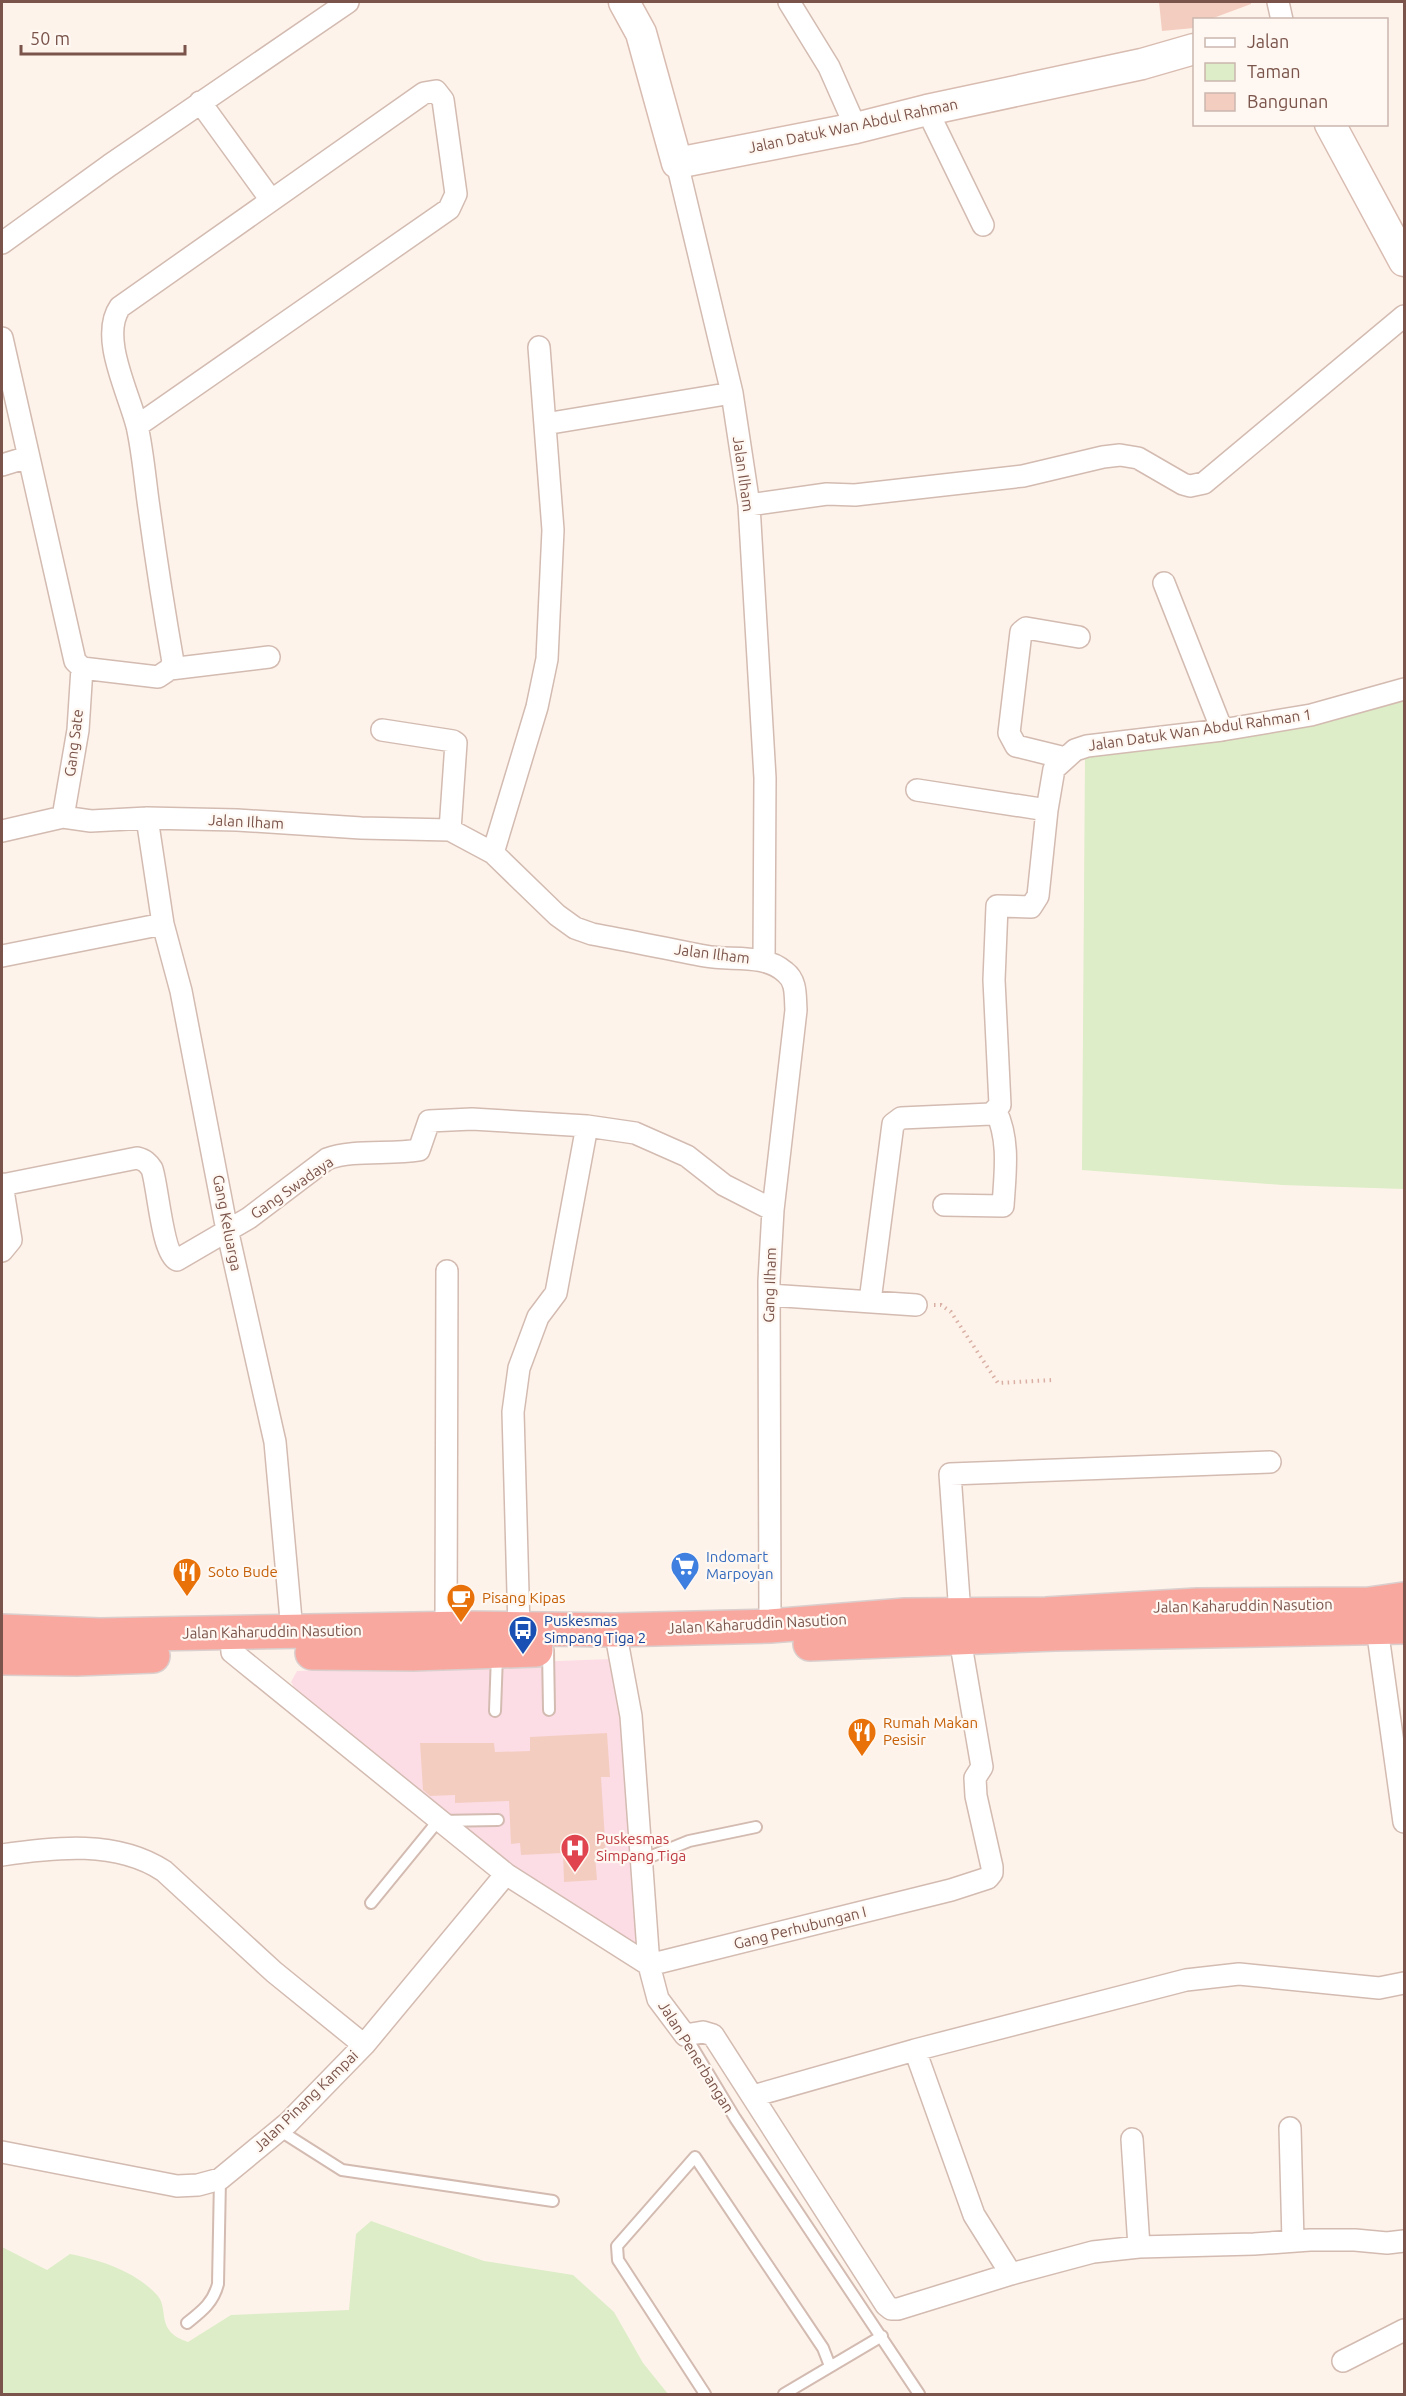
<svg xmlns="http://www.w3.org/2000/svg" width="1406" height="2396" font-family="Ubuntu,sans-serif">
<rect width="100%" height="100%" fill="#fdf3ea"/>
<path fill="#fcdde6" d="M610 1659 624 1714 639 1942 631 1952 618 1953 299 1695 291 1682 297 1671Z"/>
<path fill="#dcedc7" d="M1404 696V1189L1282 1185 1082 1170 1085 758Z
M371 2221 484 2261 573 2275 614 2312 643 2363 668 2394H2V2247L47 2270 70 2254C100 2260 135 2271 157 2295 170 2309 154 2331 188 2342L231 2315 349 2310 356 2234Z"/>
<path fill="#f4cdc1" d="M1159 2H1251V4L1208 20H1194V28L1162 31Z
M607 1733 610 1777H601L606 1855H595L597 1880 564 1882 563 1853 521 1855 520 1843 511 1844 509 1801 455 1803V1795L430 1796 423 1790 420 1743H494L495 1752 530 1751V1737Z"/>
<g fill="none" stroke-linecap="round" stroke-linejoin="round">
<g stroke="#d3bbb1" stroke-width="14">
<path id="lane" d="M548 1650 549 1710
M495 1711 497 1655
M642 1860 689 1841 756 1827
M371 1903 438 1821 498 1820
M685 2035 735 2118 919 2394
M279 2130 342 2170 553 2201
M187 2323C202 2311 213 2303 218 2284L220 2179
M705 2394 622 2266 618 2260 617 2246 695 2157 823 2348 830 2366
M784 2394 882 2336"/>
</g>
<g stroke="#d3bbb1" stroke-width="24">
<path id="street" d="M789 2 829 67 856 128
M1278 2 1282 20
M200 102 271 200
M927 110 983 225
M677 163 732 393 749 505 765 778 764 961
M2 243 110 165 348 2
M2 338 75 661 82 668 158 677 170 669 173 662C164 611 156 559 149 508 145 481 143 452 137 426 129 393 99 337 120 307L424 93 436 91 443 100 456 194 449 209 137 426
M545 424 732 393
M2 465 28 457
M749 505 827 494 855 495 1023 476 1103 457 1120 455 1138 458 1183 484 1190 486 1204 483 1404 316
M1164 583 1222 730
M170 669 269 657
M382 730 453 741 456 743 450 830
M1065 758 1016 746 1009 733 1021 632 1026 628 1079 637
M917 790 1047 810
M63 817 78 730 82 668
M147 818 163 924 181 991 225 1220 275 1442 292 1631
M2 831 63 817 91 821 147 818 237 820 361 828 450 830 493 853 557 915 575 928 592 934C630 941 668 949 705 956 731 961 764 953 785 972 797 981 795 996 796 1010L773 1210 769 1281 770 1626
M493 853 537 707 547 659 553 530 539 347
M2 956 163 924
M2 1184 11 1240 2 1251
M2 1185 137 1158C145 1160 148 1163 152 1169 158 1187 162 1253 177 1260L249 1218 327 1159C353 1149 390 1155 419 1150L429 1121 472 1119 587 1126 635 1133 687 1156 724 1185 773 1210
M944 1205 1003 1206C1005 1173 1010 1141 996 1111
M769 1295 916 1305
M870 1301 893 1124 901 1118 991 1114 1000 1105 994 980 997 906 1031 907 1038 896 1047 810 1054 769 1075 750 1087 746 1222 730 1311 715 1404 689
M960 1614 950 1474 1270 1462
M446 1628 447 1271
M1377 1628 1404 1822
M519 1629 513 1412 519 1368 538 1317 556 1293 587 1126
M615 1630 631 1716 649 1965 658 1999 685 2035 703 2032 713 2035 886 2305 891 2309H898L1011 2274 1093 2252 1139 2247 1254 2244 1310 2240H1355L1387 2243 1404 2241
M231 1633 232 1652 506 1874 649 1965 951 1890 988 1878 992 1873V1867L976 1796 975 1778 982 1767 960 1639
M2 1855C55 1847 117 1840 164 1871L274 1972 364 2045
M915 2050 974 2215 1011 2274
M753 2096 915 2050 1186 1980 1239 1974 1379 1988 1404 1983
M1290 2128 1293 2241
M1132 2139 1139 2247
M2 2152 177 2186 198 2185 220 2179 288 2123 364 2045 506 1874
M1343 2361 1404 2330"/>
</g>
<g stroke="#d9bcb1" stroke-width="33">
<path id="secondary" d="M624 2 641 33 677 163 856 128 927 110 1142 64 1194 49
M1330 124 1404 261"/>
</g>
<g stroke="#dacfcd" stroke-width="36">
<path id="highway" d="M2 1631 100 1635 466 1628 615 1630 770 1626 905 1615 1046 1614 1197 1605 1369 1604 1404 1599
M810 1644 1055 1634 1404 1627
M312 1653 413 1654 536 1650
M2 1658 77 1659 153 1656"/>
</g>
<path stroke="#daafa3" stroke-width="4" stroke-dasharray="1.5 4.5" stroke-linecap="butt" d="M934 1305H941L951 1312 998 1383 1053 1380"/>
<use href="#lane" stroke="#fff" stroke-width="10"/>
<use href="#street" stroke="#fff" stroke-width="21"/>
<use href="#secondary" stroke="#fff" stroke-width="30"/>
<use href="#highway" stroke="#f9a8a0" stroke-width="33"/>
</g>
<defs>
<g id="supermarket-pin" transform="scale(1.5)"><path d="M0 17L-7.5 6A9.5 9.5 0 1 1 7.5 6Z" fill="#3f7fe0" stroke="#fff8f2"/><path d="M-6-5.5h2.5l.6 2H6L4.5 2H-2.5L-4.4-4H-6ZM-1.5 3.2a1.3 1.3 0 1 0 .1 0ZM3 3.2a1.3 1.3 0 1 0 .1 0Z" fill="#fff"/></g>
<g id="restaurant-pin" transform="scale(1.5)"><path d="M0 17L-7.5 6A9.5 9.5 0 1 1 7.5 6Z" fill="#e8710a" stroke="#fff8f2"/><path d="M-5-6h1v4h1v-4h1v4h1v-4h1v5L-1.5 .5V6h-2V.5L-5-1ZM5-6V6H3V1.5H1.5Q1.5-4 5-6Z" fill="#fff"/></g>
<g id="cafe-pin" transform="scale(1.5)"><path d="M0 17L-7.5 6A9.5 9.5 0 1 1 7.5 6Z" fill="#e8710a" stroke="#fff8f2"/><path d="M-5.5-4.5H6V0H3Q3 3.5 0 3.5H-2.5Q-5.5 3.5-5.5 0ZM3-3.2v2h1.7v-2ZM-6 4.5H4V6H-6Z" fill="#fff"/></g>
<g id="bus-pin" transform="scale(1.5)"><path d="M0 17L-7.5 6A9.5 9.5 0 1 1 7.5 6Z" fill="#1a4fb4" stroke="#fff8f2"/><path d="M-5-6H5V4H4V6H2V4H-2V6H-4V4H-5ZM-3.5-4V0h7V-4ZM-3.5 1.2v1.5H-2V1.2ZM2 1.2v1.5H3.5V1.2Z" fill="#fff"/></g>
<g id="hospital-pin" transform="scale(1.5)"><path d="M0 17L-7.5 6A9.5 9.5 0 1 1 7.5 6Z" fill="#e0444e" stroke="#fff8f2"/><path d="M-5-5h3v3.5h4V-5h3V5h-3V1.5h-4V5h-3Z" fill="#fff"/></g>
</defs>
<g fill-rule="evenodd">
<use href="#supermarket-pin" x="685" y="1566"/>
<use href="#restaurant-pin" x="187" y="1572"/>
<use href="#cafe-pin" x="461" y="1598"/>
<use href="#bus-pin" x="523" y="1630"/>
<use href="#restaurant-pin" x="862" y="1732"/>
<use href="#hospital-pin" x="575" y="1848"/>
</g>
<g text-anchor="middle" stroke-width="4.5" stroke-linejoin="round" paint-order="stroke">
<g font-size="15" fill="#7a544b" stroke="#fff8f2">
<text transform="translate(853 126) rotate(-12)" y="5">Jalan Datuk Wan Abdul Rahman</text>
<text transform="translate(743 474) rotate(82)" y="5">Jalan Ilham</text>
<text transform="translate(1200 730) rotate(-8)" y="5">Jalan Datuk Wan Abdul Rahman 1</text>
<text transform="translate(74 743) rotate(-83)" y="5">Gang Sate</text>
<text transform="translate(246 822) rotate(3)" y="5">Jalan Ilham</text>
<text transform="translate(712 954) rotate(7)" y="5">Jalan Ilham</text>
<text transform="translate(292 1188) rotate(-35)" y="5">Gang Swadaya</text>
<text transform="translate(227 1223) rotate(79)" y="5">Gang Keluarga</text>
<text transform="translate(770 1285) rotate(-88)" y="5">Gang Ilham</text>
<text transform="translate(1243 1606) rotate(-1)" y="5">Jalan Kaharuddin Nasution</text>
<text transform="translate(757 1624) rotate(-3)" y="5">Jalan Kaharuddin Nasution</text>
<text transform="translate(272 1632) rotate(-1)" y="5">Jalan Kaharuddin Nasution</text>
<text transform="translate(800 1928) rotate(-14)" y="5">Gang Perhubungan I</text>
<text transform="translate(696 2057) rotate(58)" y="5">Jalan Penerbangan</text>
<text transform="translate(306 2101) rotate(-44)" y="5">Jalan Pinang Kampai</text>
</g>
<g font-size="15" fill="#366cbe" stroke="#fff8f2" text-anchor="start">
<text x="706" y="1562">Indomart<tspan x="706" dy="17">Marpoyan</tspan></text>
</g>
<g font-size="15" fill="#c56008" stroke="#fff8f2" text-anchor="start">
<text x="208" y="1577">Soto Bude</text>
<text x="482" y="1603">Pisang Kipas</text>
<text x="883" y="1728">Rumah Makan<tspan x="883" dy="17">Pesisir</tspan></text>
</g>
<g font-size="15" fill="#164399" stroke="#fff8f2" text-anchor="start">
<text x="544" y="1626">Puskesmas<tspan x="544" dy="17">Simpang Tiga 2</tspan></text>
</g>
<g font-size="15" fill="#be3a42" stroke="#fff8f2" text-anchor="start">
<text x="596" y="1844">Puskesmas<tspan x="596" dy="17">Simpang Tiga</tspan></text>
</g>
</g>
<rect width="1406" height="2396" fill="none" stroke="#7a544b" stroke-width="6"/>
<rect x="1193" y="18" width="195" height="108" fill="#fff8f2" stroke="#cab6af" stroke-width="1.5"/>
<rect x="1205" y="38" width="30" height="9" fill="#ffffff" stroke="#cab6af" stroke-width="1.5"/>
<text x="1247" y="48" font-size="18" fill="#7a544b">Jalan</text>
<rect x="1205" y="63" width="30" height="18" fill="#dcedc7" stroke="#cab6af" stroke-width="1.5"/>
<text x="1247" y="78" font-size="18" fill="#7a544b">Taman</text>
<rect x="1205" y="93" width="30" height="18" fill="#f4cdc1" stroke="#cab6af" stroke-width="1.5"/>
<text x="1247" y="108" font-size="18" fill="#7a544b">Bangunan</text>
<path d="M21 45v9h164v-9" fill="none" stroke="#7a544b" stroke-width="3"/>
<text x="30" y="45" font-size="18" fill="#7a544b" stroke="#fff8f2" stroke-width="4.5" paint-order="stroke">50 m</text>
</svg>
